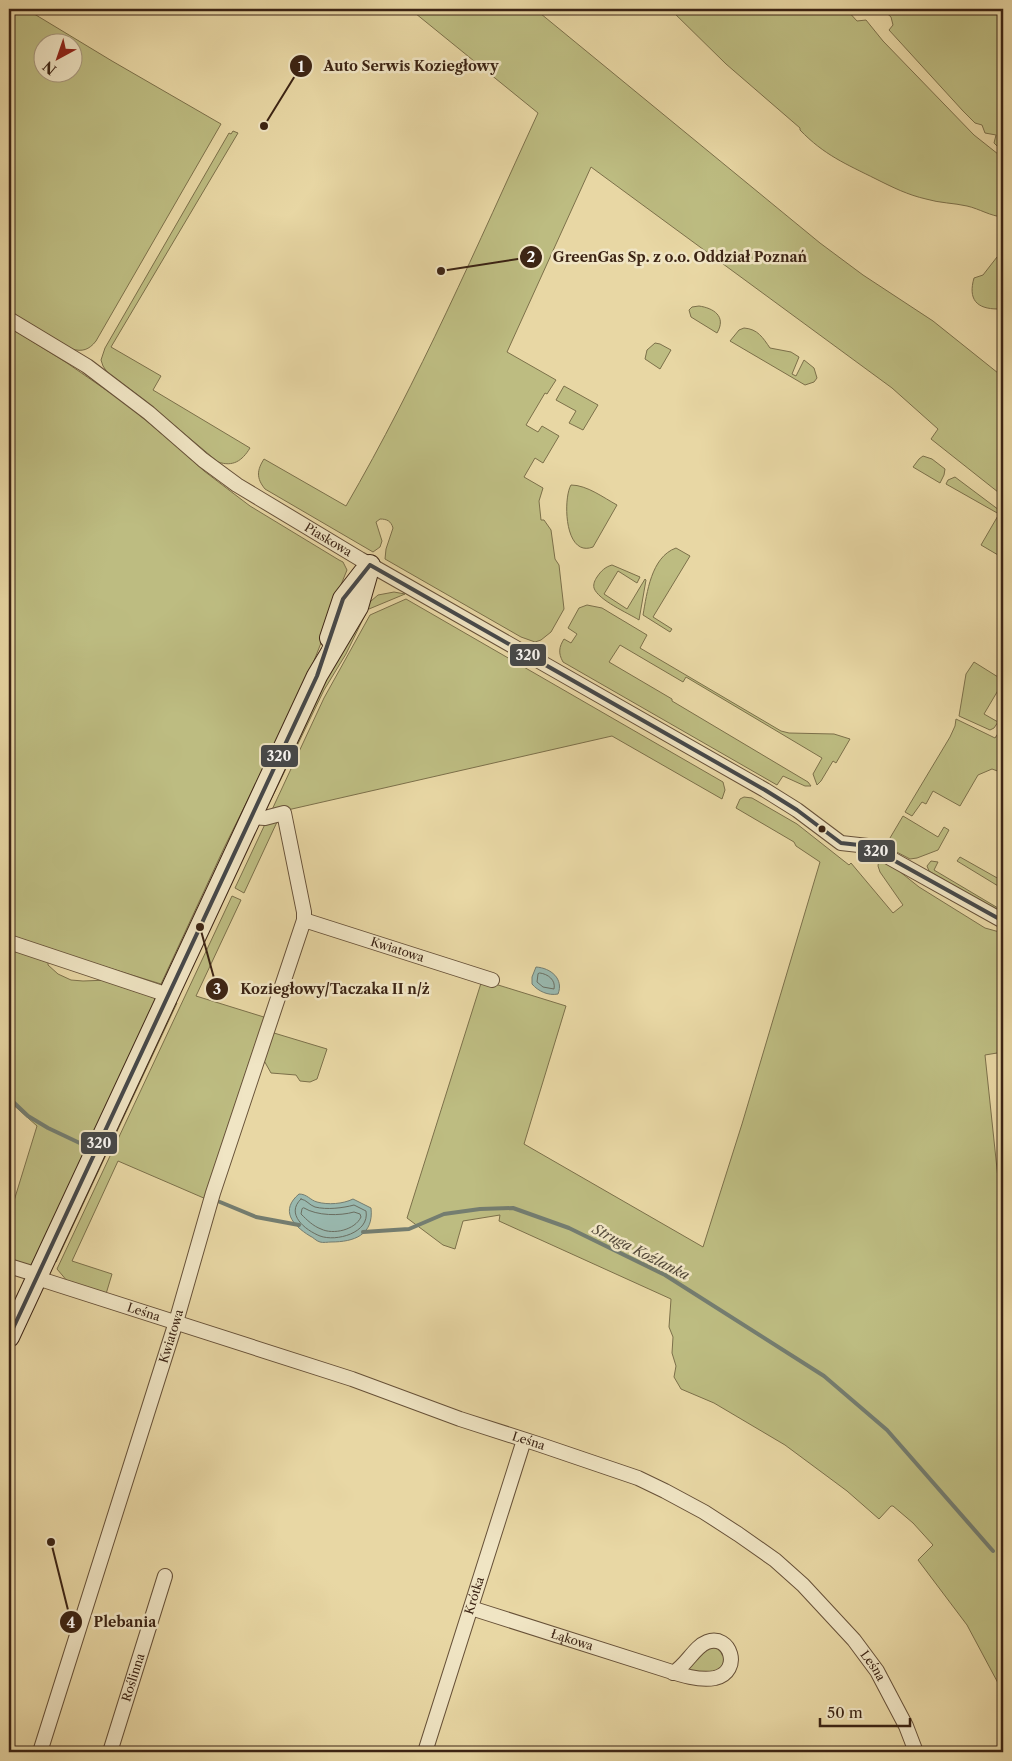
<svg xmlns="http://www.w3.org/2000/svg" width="1012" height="1761" font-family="'Libre Caslon Text',serif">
<rect width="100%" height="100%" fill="#e8d7a4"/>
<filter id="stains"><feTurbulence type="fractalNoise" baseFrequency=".004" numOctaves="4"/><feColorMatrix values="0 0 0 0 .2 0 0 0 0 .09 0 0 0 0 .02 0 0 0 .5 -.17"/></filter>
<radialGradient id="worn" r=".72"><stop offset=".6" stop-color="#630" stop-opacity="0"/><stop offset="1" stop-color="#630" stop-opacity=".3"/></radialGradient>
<path fill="#bdbc81" stroke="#7c704a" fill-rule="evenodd" d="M9 9H26L112 61 221 124 96 341C89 350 82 352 72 349L9 311ZM42 42H72V72H42Z
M410 9H535L820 243 863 275 933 321 1003 377V496L931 439 938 429 892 388 591 167 507 352 556 380 547 394 545 393 526 425 538 432 542 426 559 436 543 463 535 458 524 477 543 488 539 501 541 520H544L551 530 555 559 559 565 564 609 551 632 541 640 535 642 521 637 385 559 386 549 393 528C391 521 387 519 380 519L376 522 382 541 380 547 373 552 265 489C256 478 257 470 264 459L346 506C419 380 477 246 538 113Z
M670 9H846L857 21 866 20 883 41 974 135 1003 158V217C990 216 980 209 967 206 954 203 939 203 926 199 908 195 892 187 876 179 846 164 824 155 800 130V128L726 64Z
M882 9H1003V152L994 143 996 135 985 133 982 125 975 123 963 111 889 30 893 25 891 17Z
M233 131 238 133 111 347 161 376 153 390 250 448C242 461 233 467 218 462L143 399 107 372 103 366 101 360 105 348 229 133 231 134Z
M1003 256V301L998 309C976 309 968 299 974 278L983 275 997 257Z
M699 306C713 308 727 316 717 333L691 317 689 310 692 307Z
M9 327 67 363 125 403 181 450 204 471 250 506 339 560 343 562 347 570 336 597 338 600 304 686 224 848 161 984 9 937Z
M744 328C758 329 763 338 770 348L791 352 799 357 792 374 796 376 804 360 814 368 817 378 814 382 805 385 730 341 739 330Z
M655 343 660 344 671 350 660 369 645 359 647 350Z
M564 386 598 405 583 430 569 423 576 411 556 400Z
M923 456 932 459 945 469 944 475 940 483 913 467 919 459Z
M955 477 1003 513 1002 553 998 555 981 545 999 514 946 484 948 480Z
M571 485C587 485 604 498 617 505L593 547C564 558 563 498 571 485Z
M676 548 690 556 653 617 672 629 670 632 643 615C647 593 651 557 676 548Z
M612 565 640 577 637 583 618 571 604 594 627 609 645 579 646 580 639 620C628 613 598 600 594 588 593 584 595 580 597 577 601 571 605 567 612 565Z
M394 592 405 594 369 609 364 607 378 595Z
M406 599 723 782 725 790 722 799 612 736 270 814 324 698 370 615Z
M587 605 602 608 647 635 640 648 781 731 789 733 834 734 850 739 836 763 833 761 821 781 817 785 813 774 822 758 686 677 683 682 620 645 609 662 672 699V701L808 782 811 786H805L783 776 777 785 563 662C558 653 559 647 564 639L571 643 577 634 568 628 579 608Z
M365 615 346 654 324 690 266 810 262 808 315 697Z
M974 662 998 677 1003 669V682L984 714 998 722 994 728 990 730 959 716 966 674Z
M956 719 995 738 999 732 1003 735V773L992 769 978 775 960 806 933 791 926 804 922 802 912 816 905 812 950 737 955 726Z
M744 797 752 798 797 824 849 865 851 863 893 913 903 905 880 872 878 866 879 859 894 867 919 887 985 928 1003 933V1052L985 1055 1003 1226V1712L998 1683 967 1625 918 1560 933 1545 913 1523 893 1506H891L879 1519 847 1491 785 1445 714 1403 681 1389 674 1377 676 1366 672 1353 673 1337 669 1327 671 1299 499 1221 500 1215 463 1221 455 1249 443 1245 407 1218 482 980 566 1006 524 1144 703 1247 742 1124 820 862 796 846 794 842 736 808 740 799Z
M903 816 938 837 944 827 949 830 938 850 917 858 910 859 891 849 887 843Z
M266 822H277L244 893 235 888Z
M960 857 999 879 1003 871V889L957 861Z
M931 861 938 862 934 870 1003 911V914L929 871 927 866Z
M232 896 241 900 196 996 267 1018 206 1199 118 1161 72 1261 112 1274 106 1294 68 1282 57 1269Z
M9 944 48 958V965L58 974 71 980 83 981 109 980 155 995 157 1000 34 1267 9 1261V1217L37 1126 9 1101Z
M173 1000 177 1003 56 1262 55 1258Z
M274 1033 327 1049 317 1079 310 1082 300 1081 296 1075 271 1073 262 1057 268 1038Z
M710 1646 720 1648 726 1658 721 1670 704 1675 688 1670 703 1650Z"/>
<path fill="#99b8ae" stroke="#747d70" d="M536 967C551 968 564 979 558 994 548 996 538 991 532 984V977Z
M299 1194C307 1194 310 1200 317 1202 328 1205 343 1204 353 1199L371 1208C374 1235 354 1242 331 1242 328 1242 323 1243 320 1242 316 1241 313 1237 310 1236 292 1225 280 1210 299 1194Z"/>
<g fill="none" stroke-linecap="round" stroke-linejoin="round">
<path stroke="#6a6e61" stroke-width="1" d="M540 973C548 974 556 980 554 989L543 987 537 982 538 974Z
M301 1199C307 1200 309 1205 315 1207 327 1210 343 1208 354 1205L366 1211C370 1233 336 1242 320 1236 305 1230 285 1214 301 1199Z
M304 1208C317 1216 340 1216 354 1212L360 1214 361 1217C355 1230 333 1235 321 1229 313 1226 307 1220 301 1214L302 1209Z"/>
<path stroke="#747d70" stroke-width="4" d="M9 1098 28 1116 48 1128 86 1146
M220 1202 256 1217 299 1225
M363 1232 409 1229 444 1214 480 1209 513 1208 569 1228 665 1275 824 1376 887 1430 993 1551"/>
<g stroke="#675138" stroke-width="16">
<g id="street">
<path id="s1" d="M9 319 87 366 149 413 203 460 237 485 360 559 765 790 797 810 841 843 868 846 883 854 1003 921"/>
<path d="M251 817 265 818 284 813 304 912V920"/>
<path d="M9 942 168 995"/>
<path d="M9 1266 38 1275"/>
<path id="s2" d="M37 1278 352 1379 460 1419 538 1444 638 1478 665 1491 704 1512 738 1534 775 1560 803 1585 854 1640 877 1671 906 1726 916 1752"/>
<path id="s3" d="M471 1608 666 1670C681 1675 699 1681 715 1678 743 1671 730 1633 707 1642 694 1647 687 1665 673 1673"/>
<path id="s4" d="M40 1752 176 1322 213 1193 304 920 492 980"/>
<path id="s5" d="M110 1752 165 1576"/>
<path id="s6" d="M425 1752 524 1440"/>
</g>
</g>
<g stroke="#3c2414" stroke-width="22">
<path id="secondary" d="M330 638 343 599 364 572
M9 1337 317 676 358 607 370 565"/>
</g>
<use href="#street" stroke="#f0e5c4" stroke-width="14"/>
<use href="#secondary" stroke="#f0e5c4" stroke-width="20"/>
<g stroke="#f0e5c4" stroke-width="8">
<path id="bus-1" d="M370 565 765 790 797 810 841 843 868 846 1003 921
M9 1337 317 676 343 599 370 565"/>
</g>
<use href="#bus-1" stroke="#45484a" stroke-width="4"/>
</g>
<circle fill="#3c2414" stroke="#f0e5c4" stroke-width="2" cx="822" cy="829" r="4.5"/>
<g text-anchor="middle" stroke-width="5" stroke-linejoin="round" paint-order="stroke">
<g font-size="12" fill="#3c2414" stroke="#f0e5c4">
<text dy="4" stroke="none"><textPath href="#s1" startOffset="389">Piaskowa</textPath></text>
<text dy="4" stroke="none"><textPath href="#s4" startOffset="971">Kwiatowa</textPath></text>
<text dy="4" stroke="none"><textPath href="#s2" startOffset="112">Leśna</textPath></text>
<text dy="4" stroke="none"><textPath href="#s4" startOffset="436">Kwiatowa</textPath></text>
<text dy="4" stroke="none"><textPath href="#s2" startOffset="518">Leśna</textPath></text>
<text dy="4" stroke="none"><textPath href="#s6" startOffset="164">Krótka</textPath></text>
<text dy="4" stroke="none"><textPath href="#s3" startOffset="106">Łąkowa</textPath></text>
<text dy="4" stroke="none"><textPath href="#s2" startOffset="938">Leśna</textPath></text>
<text dy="4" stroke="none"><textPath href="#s5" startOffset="78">Roślinna</textPath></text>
</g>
<g font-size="14" font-style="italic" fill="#53493a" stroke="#f0e5c4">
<text transform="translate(641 1252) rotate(27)" y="5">Struga Koźlanka</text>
</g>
</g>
<path fill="none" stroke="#3c2414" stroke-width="2" d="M264 126L301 66M441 271L531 257M200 927L217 989M51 1542L71 1622"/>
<g fill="#3c2414" stroke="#f0e5c4" stroke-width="2">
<circle cx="264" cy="126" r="5"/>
<circle cx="441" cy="271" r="5"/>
<circle cx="200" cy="927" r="5"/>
<circle cx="51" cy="1542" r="5"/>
<circle cx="301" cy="66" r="12"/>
<circle cx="531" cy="257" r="12"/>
<circle cx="217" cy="989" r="12"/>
<circle cx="71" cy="1622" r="12"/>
</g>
<g font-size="15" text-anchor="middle" font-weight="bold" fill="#fff">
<text x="301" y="72">1</text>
<text x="531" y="262">2</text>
<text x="217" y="994">3</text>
<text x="71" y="1628">4</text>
</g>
<g font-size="14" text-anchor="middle" font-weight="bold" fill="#3c2414" stroke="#f0e5c4" stroke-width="5" stroke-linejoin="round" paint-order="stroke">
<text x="411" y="71">Auto Serwis Koziegłowy</text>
<text x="680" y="262">GreenGas Sp. z o.o. Oddział Poznań</text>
<text x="335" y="994">Koziegłowy/Taczaka II n/ż</text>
<text x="125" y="1627">Plebania</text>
</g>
<g stroke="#f0e5c4" stroke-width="2">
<rect x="509" y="643" width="38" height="24" rx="5" fill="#45484a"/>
<rect x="260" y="744" width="39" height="24" rx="5" fill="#45484a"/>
<rect x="857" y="839" width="39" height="24" rx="5" fill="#45484a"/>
<rect x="80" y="1131" width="38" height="24" rx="5" fill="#45484a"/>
</g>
<g font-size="14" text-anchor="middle" font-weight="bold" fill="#fff">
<text x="528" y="660">320</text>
<text x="279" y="761">320</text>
<text x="876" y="856">320</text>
<text x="99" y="1148">320</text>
</g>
<rect width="1012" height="1761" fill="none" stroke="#e8d7a4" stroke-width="30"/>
<rect x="10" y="10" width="992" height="1741" fill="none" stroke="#3c2414" stroke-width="2.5"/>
<rect x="15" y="15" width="982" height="1731" fill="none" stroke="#3c2414"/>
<g transform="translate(58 58) rotate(220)"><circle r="24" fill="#f0e5c4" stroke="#a8987e"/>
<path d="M0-4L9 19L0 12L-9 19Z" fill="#8f2418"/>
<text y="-8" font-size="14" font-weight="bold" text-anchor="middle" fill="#3c2414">N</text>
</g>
<path d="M820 1718v8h90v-8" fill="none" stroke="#3c2414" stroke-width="2.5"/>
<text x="827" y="1718" font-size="15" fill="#3c2414" stroke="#f0e5c4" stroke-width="4" paint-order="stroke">50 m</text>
<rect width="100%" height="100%" filter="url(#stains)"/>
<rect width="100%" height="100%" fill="url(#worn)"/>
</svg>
